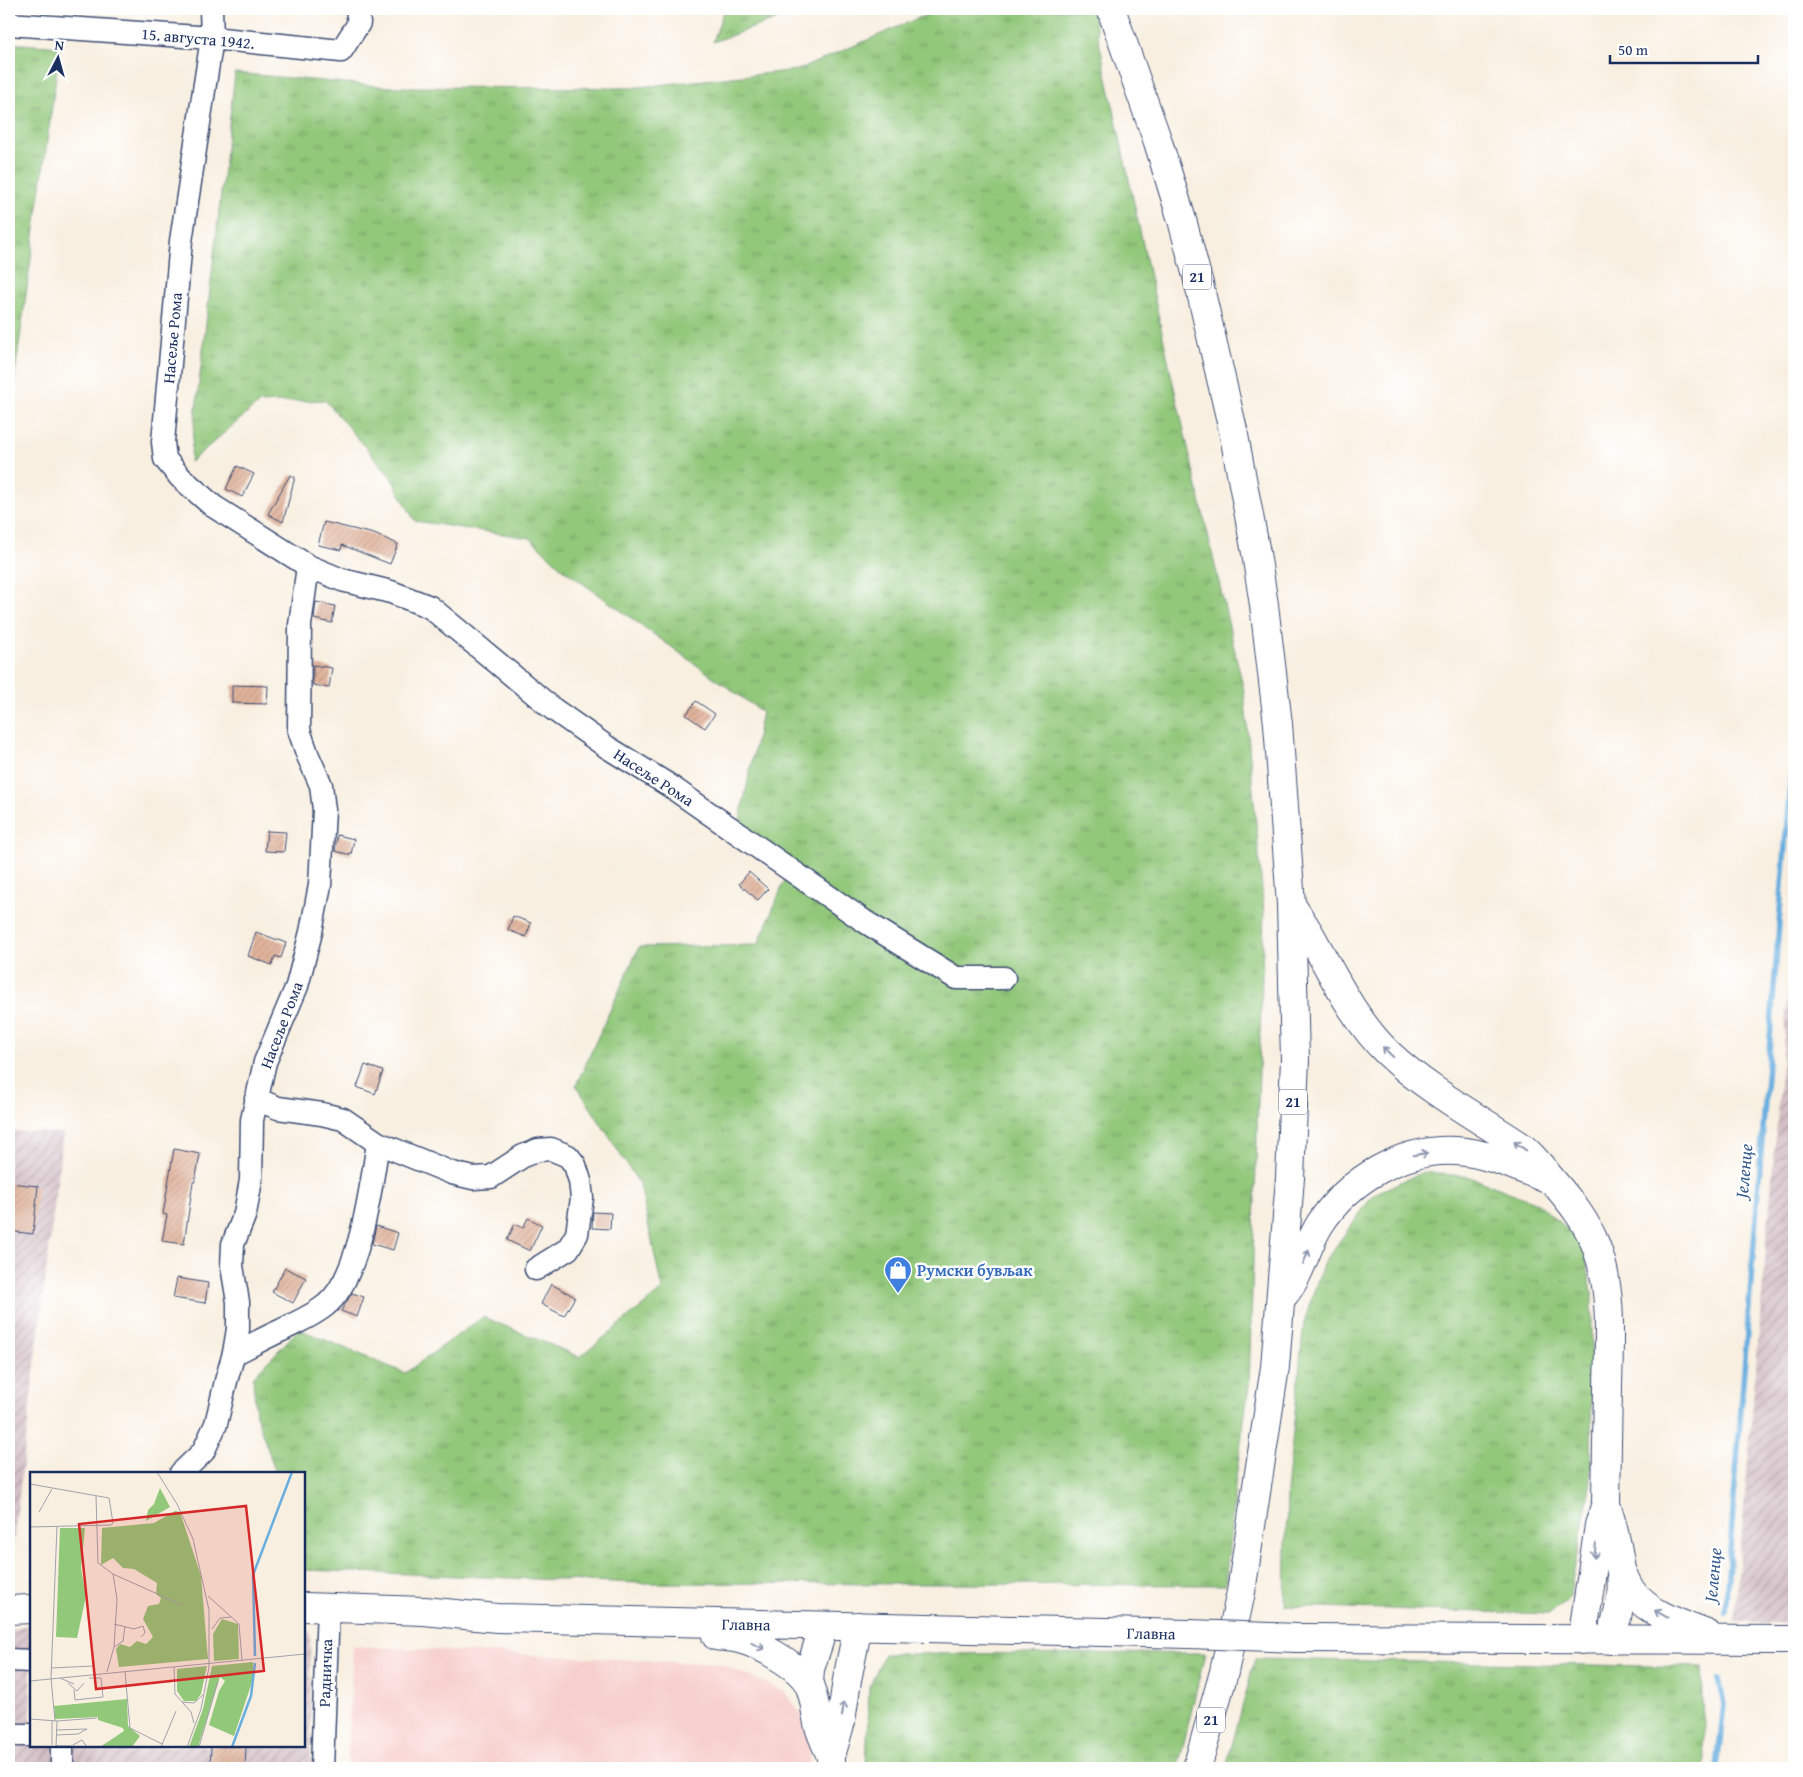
<svg xmlns="http://www.w3.org/2000/svg" width="1803" height="1777" font-family="'Gentium Book Plus',serif">
<defs>
<pattern id="industrial-furrows" width="10" height="10" patternUnits="userSpaceOnUse" patternTransform="scale(1.25)"><rect width="10" height="10" fill="#d2bec4"/><path d="M-1 1l2-2M0 10L10 0M9 11l2-2" fill="none" stroke="#aa9ba2"/></pattern>
<pattern id="grass-tufts" width="24" height="20" patternUnits="userSpaceOnUse" patternTransform="scale(1.25)"><rect width="24" height="20" fill="#92c87a"/><path d="M3 7l-1-3M5 7V3M7 7l1-3M15 17l-1-3M17 17v-4M19 17l1-3" fill="none" stroke="#76a367"/></pattern>
<pattern id="building-hatch" width="6" height="6" patternUnits="userSpaceOnUse" patternTransform="scale(1.25)"><rect width="6" height="6" fill="#e1b39b"/><path d="M-1 1l2-2M0 6l6-6M5 7l2-2" fill="none" stroke="#c09a88"/></pattern>
</defs>
<rect width="100%" height="100%" fill="#fff"/>
<filter id="ink" filterUnits="userSpaceOnUse"><feTurbulence type="fractalNoise" baseFrequency=".02" numOctaves="2"/><feDisplacementMap in="SourceGraphic" scale="10" xChannelSelector="R" yChannelSelector="G"/><feConvolveMatrix kernelMatrix="1 2 1 2 8 2 1 2 1" color-interpolation-filters="sRGB"/></filter>
<filter id="wash" filterUnits="userSpaceOnUse"><feTurbulence type="fractalNoise" baseFrequency=".0096" numOctaves="4" result="noise"/><feDisplacementMap in="SourceGraphic" scale="20" xChannelSelector="R" yChannelSelector="G"/><feGaussianBlur stdDeviation="1.12" result="paint"/><feColorMatrix in="noise" values="0 0 0 0 0 0 0 0 0 0 0 0 0 0 0 0 0 1.4 0 .05"/><feComposite in="paint" operator="in"/></filter>
<g filter="url(#wash)">
<rect width="100%" height="100%" fill="#f8efe0"/>
<path fill="#f7d0ce" d="M353 1646 720 1664 784 1691 808 1723 810 1768H347Z"/>
<path fill="url(#industrial-furrows)" d="M1794 921V1623H1734Z
M9 1131 63 1133 10 1570H9Z
M23 1626H31V1746H304V1632H310L311 1768H9V1631Z"/>
<path fill="url(#grass-tufts)" stroke="#567c6c" d="M724 9H805L713 42Z
M939 9H1092L1173 383 1244 691 1264 912 1249 1386 1236 1477 1225 1585 639 1583 304 1570V1473H276L256 1415 253 1377 299 1329 405 1373 483 1317 580 1357 662 1290 640 1185 576 1085 639 947 758 945 787 875 738 829 762 712 563 569 530 538 415 521 390 476 325 400 259 403 190 462 235 73 389 87 630 88 798 70Z
M9 43 60 47 9 418Z
M1423 1172 1470 1177 1537 1203 1583 1243 1592 1292 1591 1482 1569 1597 1550 1614 1285 1606 1287 1492 1304 1322 1323 1264 1374 1194Z
M1205 1653 1178 1768H866L869 1688 884 1654Z
M1255 1659 1702 1667 1705 1760 1703 1768H1226Z"/>
<g fill="none" stroke-linecap="round" stroke-linejoin="round">
<path stroke="#68aedf" stroke-width="5.5" d="M1725 1613 1794 732
M1717 1768 1724 1704 1719 1680"/>
</g>
<g id="blocks">
<path fill="url(#building-hatch)" d="M237 466 254 474 242 497 226 489Z
M290 475 295 477 283 522 268 514Z
M324 522 374 534 398 544 390 564 342 545 341 550 318 545Z
M316 602 335 606 332 623 314 619Z
M313 665 332 668 329 688 313 685Z
M232 685 268 686 267 704 232 703Z
M696 701 715 714 705 728 686 715Z
M267 831 286 832 284 852 265 851Z
M337 835 354 839 351 855 335 851Z
M749 872 768 889 758 900 739 884Z
M513 916 531 923 526 937 508 930Z
M256 932 286 943 281 958 275 956 272 965 248 956Z
M365 1065 383 1071 375 1094 357 1087Z
M174 1149 200 1154 195 1182H193L184 1244 162 1241 167 1215 163 1214Z
M9 1183 38 1186 33 1234 9 1231Z
M593 1212 611 1213 610 1229 592 1228Z
M528 1218 542 1225 530 1251 507 1240 515 1224 523 1228Z
M376 1226 398 1233 393 1250 372 1244Z
M285 1268 306 1278 293 1303 272 1292Z
M177 1278 208 1283 205 1303 173 1298Z
M551 1284 575 1297 564 1316 541 1304Z
M352 1293 364 1297 357 1317 341 1311Z
M211 1746H246L245 1768H210Z"/>
</g>
</g>
<g filter="url(#ink)">
<use href="#blocks" fill-opacity="0" stroke="#3c4c72" stroke-width="1"/>
<g fill="none" stroke-linecap="round" stroke-linejoin="round">
<g stroke="#3c4c72" stroke-width="25">
<path id="minor" d="M9 24 212 38 341 51 359 23 357 9
M308 566 342 580 391 592 430 607 553 709 607 747 667 784 864 921 956 978H1004
M256 1099 278 1108 322 1114 343 1119 378 1143 452 1173 473 1178 491 1177 523 1156 538 1150 551 1149 568 1156 575 1165 580 1181 582 1198 577 1234 568 1249 536 1269
M234 1354C250 1346 266 1337 282 1330 297 1322 313 1316 326 1305 360 1278 371 1186 378 1143
M181 1473 203 1452 216 1424 226 1381 234 1353 238 1329V1302L232 1266 233 1244 245 1214 251 1180 252 1120 265 1062 297 986 311 932 320 885 324 810 321 785 308 756 299 730 300 625 308 566 213 506 180 477 165 459 163 442 181 241 212 38 211 9
M9 1660 31 1661
M18 1735H31
M62 1746V1768
M322 1768 328 1608"/>
</g>
<g stroke="#3c4c72" stroke-width="30">
<path id="major" d="M1111 9 1158 142 1182 220 1199 284 1233 430 1256 553 1264 605 1278 724 1291 904 1295 1059 1290 1178 1275 1367 1241 1592 1224 1672 1197 1768
M1291 904C1297 915 1305 925 1311 936 1334 977 1354 1020 1388 1053 1427 1090 1477 1117 1522 1147 1535 1158 1541 1167 1552 1180 1570 1201 1586 1220 1596 1246 1613 1290 1609 1340 1608 1386 1607 1425 1607 1464 1606 1503L1599 1525 1582 1640
M1284 1295C1302 1273 1306 1246 1320 1224 1349 1179 1403 1148 1456 1151 1488 1153 1517 1167 1547 1179
M1607 1507C1615 1533 1624 1571 1621 1598 1619 1612 1614 1626 1611 1640
M1622 1572C1625 1579 1628 1587 1633 1593 1651 1615 1681 1624 1707 1634
M304 1607 424 1611 497 1618 1189 1634
M9 1610 31 1609
M716 1636C724 1637 732 1637 739 1639 759 1644 800 1666 809 1685 815 1698 815 1711 818 1723 821 1735 826 1745 831 1756
M1297 1638 1794 1640
M809 1684 810 1669 824 1626
M831 1764V1756L841 1721 847 1680 858 1626"/>
</g>
<use href="#minor" stroke="#fff" stroke-width="22"/>
<use href="#major" stroke="#fff" stroke-width="28"/>
<g stroke="#3c4c72" stroke-width="30" stroke-linecap="butt">
<path id="major-bridge" d="M1189 1634 1297 1638"/>
</g>
<use href="#major-bridge" stroke="#fff" stroke-width="28"/>
</g>
<defs><path id="oneway-shaft" d="M-6 0H5M1.5-3L5.5 0L1.5 3" fill="none" stroke-width="1.6" stroke-linecap="round" stroke-linejoin="round" transform="scale(1.25)"/></defs>
<g stroke="#8d97ae">
<use href="#oneway-shaft" transform="translate(1388 1052) rotate(-136)"/>
<use href="#oneway-shaft" transform="translate(1520 1146) rotate(-144)"/>
<use href="#oneway-shaft" transform="translate(1421 1154) rotate(-9)"/>
<use href="#oneway-shaft" transform="translate(1306 1257) rotate(-66)"/>
<use href="#oneway-shaft" transform="translate(1595 1551) rotate(97)"/>
<use href="#oneway-shaft" transform="translate(1661 1614) rotate(-151)"/>
<use href="#oneway-shaft" transform="translate(758 1646) rotate(24)"/>
<use href="#oneway-shaft" transform="translate(843 1709) rotate(-82)"/>
</g>
</g>
<defs>
<g id="shop-pin" transform="scale(1.4375)"><path d="M0 17L-7.5 6A9.5 9.5 0 1 1 7.5 6Z" fill="#3f7fe0" stroke="#fff"/><path d="M-5-2.5h2.3a2.7 3.5 0 0 1 5.4 0H5L5.5 6h-11ZM-1.5-2.5h3a1.5 2.3 0 0 0-3 0Z" fill="#fff"/></g>
</defs>
<g fill-rule="evenodd">
<use href="#shop-pin" x="898" y="1270"/>
</g>
<g text-anchor="middle" stroke-width="5" stroke-linejoin="round" paint-order="stroke">
<g fill="#fff" stroke="#5f6d8e" stroke-width="1">
<rect x="1183" y="264.5" width="28" height="25" rx="4"/>
<rect x="1279" y="1089.5" width="28" height="25" rx="4"/>
<rect x="1197" y="1707.5" width="28" height="25" rx="4"/>
</g>
<g font-size="15" font-weight="bold" fill="#1b2f5e">
<text x="1197" y="282">21</text>
<text x="1293" y="1107">21</text>
<text x="1211" y="1725">21</text>
</g>
<g font-size="16" fill="#1b2f5e" stroke="#fff">
<text transform="translate(198 38) rotate(5)" y="6">15. августа 1942.</text>
<text transform="translate(172 338) rotate(-85)" y="6">Насеље Рома</text>
<text transform="translate(654 777) rotate(33)" y="6">Насеље Рома</text>
<text transform="translate(281 1025) rotate(-69)" y="6">Насеље Рома</text>
<text transform="translate(746 1624) rotate(1)" y="6">Главна</text>
<text transform="translate(1151 1633) rotate(1)" y="6">Главна</text>
<text transform="translate(325 1673) rotate(-88)" y="6">Радничка</text>
</g>
<g font-size="16" font-weight="bold" fill="#366cbe" stroke="#fff" text-anchor="start">
<text x="917" y="1276">Румски бувљак</text>
</g>
<g font-size="18" font-style="italic" fill="#365b8b" stroke="#fff">
<text transform="translate(1744 1171) rotate(-85)" y="6">Јеленце</text>
<text transform="translate(1713 1575) rotate(-85)" y="6">Јеленце</text>
</g>
</g>
<g transform="translate(30 1472)">
<rect width="275" height="275" fill="#f8efe0"/>
<path d="M130 16 140 35 116 49 118 38 124 32ZM145 39 150 40 171 104 178 187 89 195 86 177 90 172 100 175 107 169 116 172 123 165 113 147 118 134 129 132 131 126 126 122 127 111 104 97 93 96 83 86 71 93 72 56 124 51ZM30 56H55L51 96 56 124 47 166 26 165ZM192 147 208 152 209 187 184 189 183 162ZM223 190V207L204 264 179 253 189 219 195 209 190 205 168 275H159L173 237 182 194ZM177 194 171 222 166 229H154L147 219V197ZM97 227 98 254 110 264 102 275H70L94 259 93 256 68 248V245L25 247 24 234Z" fill="#92c87a"/>
<path fill="none" stroke="#68aedf" stroke-width="2.5" d="M225 184 223 103 262 0M202 275 221 224 225 191"/>
<path fill="none" stroke="#a0a2ac" stroke-width="1" d="M127 0 147 32 163 67 179 138V195L171 237 157 275M0 12 79 26 83 51 81 53 0 55M66 24 68 91 83 102 87 127 84 175 77 200M9 40 22 17M83 102 152 133M178 124 209 152 212 189M84 152 104 157 113 154 115 161 111 165M182 157 190 146 201 145M84 175 93 169 95 154M144 195 145 222 161 240 164 251M21 196 63 194M95 199 100 256 132 272M30 206 44 212M0 209 275 182M38 211 47 219 54 211M44 218 45 228 73 225 71 206H59M152 230 164 231 173 223M0 247 27 249 67 246M22 249V273M25 249 21 206 27 54M26 263 48 262 57 257 26 258M43 273 52 268 57 275M26 274H43M26 275 27 249M131 275 146 239M169 275 188 209"/>
<path fill="#d62828" fill-opacity="0.15" stroke="#d62828" stroke-width="2.5" d="M216 34 234 199 66 217 49 52Z"/>
<rect width="275" height="275" fill="none" stroke="#1b2f5e" stroke-width="2.5"/>
</g>
<rect width="1803" height="1777" fill="none" stroke="#fff" stroke-width="30"/>
<g transform="translate(58 58) rotate(6)" stroke="#ffffff" stroke-width="4" paint-order="stroke">
<path d="M0-4L9 19L0 12L-9 19Z" fill="#1b2f5e"/>
<text y="-8" font-size="14" font-weight="bold" text-anchor="middle" fill="#1b2f5e">N</text>
</g>
<path d="M1610 55v8h148v-8" fill="none" stroke="#1b2f5e" stroke-width="2.5"/>
<text x="1618" y="55" font-size="15" fill="#1b2f5e" stroke="#ffffff" stroke-width="4" paint-order="stroke">50 m</text>
</svg>
